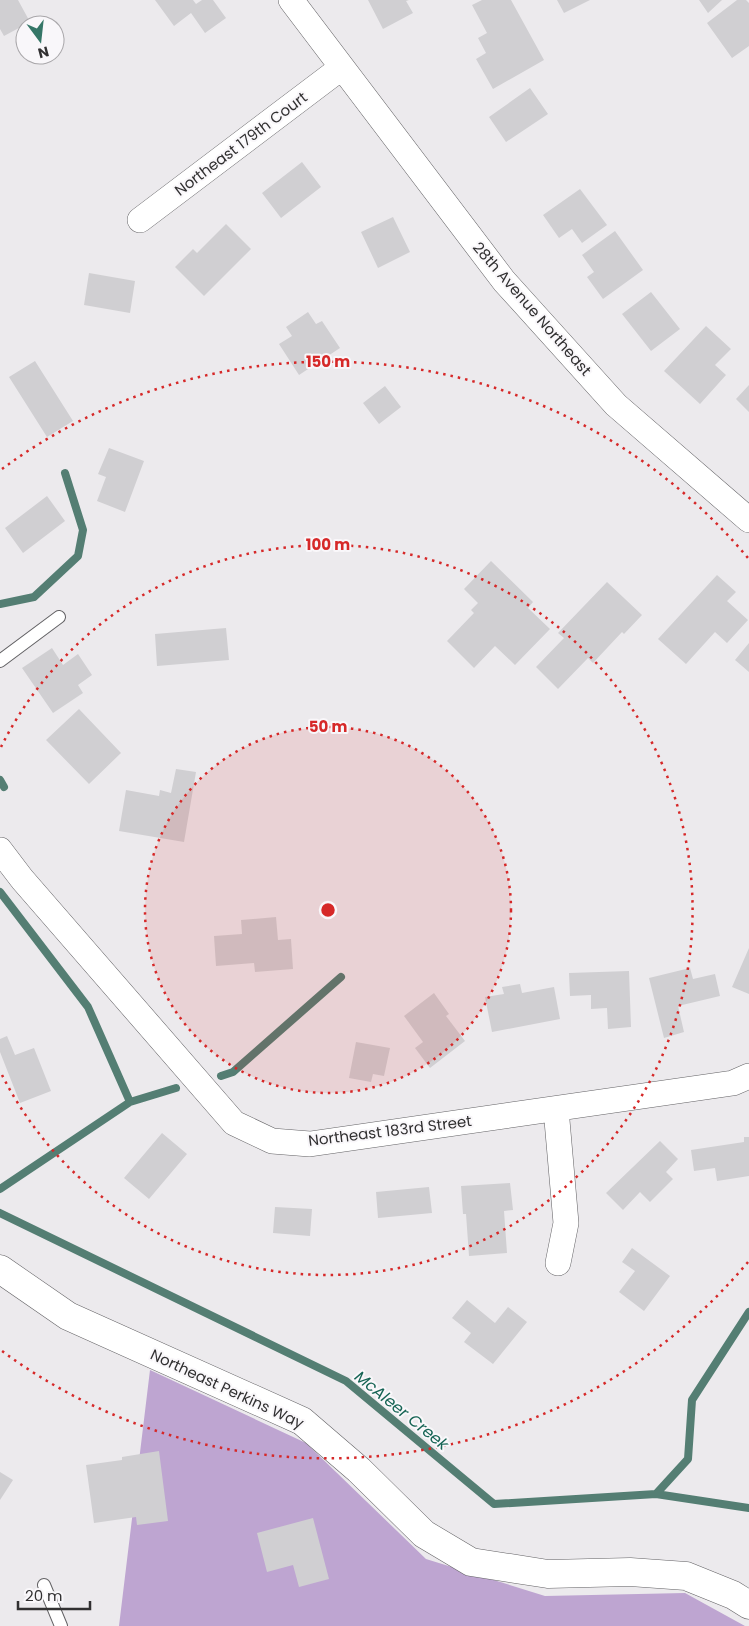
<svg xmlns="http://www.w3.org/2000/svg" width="749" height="1626" font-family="Poppins,sans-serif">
<rect width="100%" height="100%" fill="#eceaed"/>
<path fill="#bea5d1" d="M150 1370 306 1443 426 1559 545 1596 685 1593 745 1626H119Z"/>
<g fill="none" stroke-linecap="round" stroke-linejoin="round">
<path stroke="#547e73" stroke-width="8" d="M0 604 34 597 78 556 83 530 65 473
M0 780 4 787
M0 892 88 1007 130 1102
M221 1076 233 1072 341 977
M0 1189 130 1102 176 1088
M0 1213 346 1381 494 1504 656 1494 749 1508
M656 1494 688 1459 692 1400 749 1312"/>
</g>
<path fill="#d0cfd2" d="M0 0H18L30 22 4 36 0 29Z
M155 0H193L196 4 202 0H213L226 18 205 33 191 13 174 26Z
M368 0H409L406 1 413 13 383 29Z
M482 0H511L544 60 493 89 476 59 486 53 478 38 487 33 472 5Z
M557 0H590L564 13Z
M699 0H722L708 13Z
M737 0H746L749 3V46L732 58 707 23Z
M530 88 548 114 506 142 489 117Z
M302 162 321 187 281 218 262 193Z
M580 189 607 225 582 243 572 229 559 238 543 215Z
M393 217 410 252 378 268 361 232Z
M226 224 251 249 204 296 175 267 193 249 197 253Z
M615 231 643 270 603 299 587 277 594 272 582 255Z
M89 273 135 281 130 313 84 305Z
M651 292 680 329 651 351 622 314Z
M308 312 316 324 322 321 340 348 299 375 279 344 292 336 286 327Z
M706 326 731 349 715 365 726 375 700 404 664 371Z
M35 361 73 421 47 437 9 377Z
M749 385V412L736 399Z
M385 386 401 407 379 424 363 403Z
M109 448 144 461 125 512 97 501 106 477 98 474Z
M47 496 65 521 23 553 5 528Z
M491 561 533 602 528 608 550 629 515 665 495 646 474 668 447 641 474 613 471 610 478 603 464 589Z
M717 575 736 592 727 601 748 620 727 643 715 632 686 664 658 639Z
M607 582 642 615 624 634 622 632 593 663 588 658 558 689 536 667 564 638 558 633Z
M226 628 229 660 157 666 155 634Z
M749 643V672L735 660Z
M52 648 63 665 78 654 92 675 78 685 83 693 53 713 22 668Z
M79 709 121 753 89 784 46 740Z
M176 769 196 772 184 842 119 831 126 790 159 796 160 790 171 793Z
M276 917 278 940 291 939 293 969 255 972 254 963 216 966 214 936 242 934 241 920Z
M749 948V994L732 987Z
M690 968 693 979 715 974 720 996 678 1006 684 1032 664 1038 649 978Z
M629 971 631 1027 608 1029 607 1008 591 1009V995L570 996 569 973Z
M520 984 522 993 554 987 560 1019 492 1032 485 997 504 994 502 987Z
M434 993 449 1014 446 1016 465 1041 430 1068 415 1048 423 1042 404 1016Z
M7 1036 15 1055 34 1048 51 1091 20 1103 0 1052V1039Z
M356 1042 390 1048 384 1076 373 1074 371 1082 349 1078Z
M162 1133 187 1154 149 1199 124 1178Z
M744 1137H749V1176L717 1181 715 1168 694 1171 691 1150 744 1142Z
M660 1141 678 1159 666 1172 673 1179 650 1202 640 1192 623 1210 606 1193Z
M510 1183 513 1210 504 1211 507 1253 469 1256 466 1214H463L461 1186Z
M429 1187 432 1213 378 1218 376 1192Z
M275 1207 312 1209 310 1236 273 1233Z
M632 1248 670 1276 644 1311 619 1292 635 1271 622 1262Z
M467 1300 495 1323 508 1307 527 1322 493 1364 464 1342 471 1333 452 1318Z
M159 1451 168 1521 137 1525 136 1517 94 1523 86 1465 122 1460V1457Z
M0 1472 13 1480 0 1500Z
M313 1518 329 1579 299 1587 293 1565 267 1572 257 1533Z"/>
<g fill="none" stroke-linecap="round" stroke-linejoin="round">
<g stroke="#636265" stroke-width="14">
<path id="service" d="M0 661 59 617
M44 1585 61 1626"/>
</g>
<g stroke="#636265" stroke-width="26">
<path id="minor" d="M291 0 504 281 616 405 749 520
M140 220 341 68
M0 850 22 879 234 1123 272 1141 310 1144 733 1083 749 1076
M556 1109 566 1223 558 1263"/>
</g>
<g stroke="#636265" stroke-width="29">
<path id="tertiary" d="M0 1269 68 1316 302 1421 359 1470 424 1534 471 1562 548 1574 630 1572 686 1576 733 1595 749 1605"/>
</g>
<use href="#service" stroke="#fff" stroke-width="12"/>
<use href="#minor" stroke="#fff" stroke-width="25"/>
<use href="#tertiary" stroke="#fff" stroke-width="28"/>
</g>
<circle cx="328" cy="910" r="183" fill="#d62828" fill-opacity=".12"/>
<g fill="none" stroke="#d62828" stroke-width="2.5" stroke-dasharray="2.5 5">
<circle cx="328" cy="910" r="183"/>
<path d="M1 747A365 365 0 1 1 1 1073"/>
<path d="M748 1262A548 548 0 0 1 2 1351M2 469A548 548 0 0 1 748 558"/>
</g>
<g text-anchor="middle" stroke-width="4" stroke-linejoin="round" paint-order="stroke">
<g font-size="15" fill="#313031" stroke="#f9f7fa">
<text transform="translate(241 144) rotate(-37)" y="5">Northeast 179th Court</text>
<text transform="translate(532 309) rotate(49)" y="5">28th Avenue Northeast</text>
<text transform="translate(390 1131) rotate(-7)" y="5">Northeast 183rd Street</text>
<text transform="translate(227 1389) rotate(25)" y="5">Northeast Perkins Way</text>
</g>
<g font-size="16" font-style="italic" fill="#166454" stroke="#f9f7fa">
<text transform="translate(402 1410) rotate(39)" y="6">McAleer Creek</text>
</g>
</g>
<circle cx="328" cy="910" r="8" fill="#d62828" stroke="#f9f7fa" stroke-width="2.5"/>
<g font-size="15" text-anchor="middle" font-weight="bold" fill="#d62828" stroke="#f9f7fa" stroke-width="4" stroke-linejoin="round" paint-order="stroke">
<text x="328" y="367">150 m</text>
<text x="328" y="550">100 m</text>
<text x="328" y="732">50 m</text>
</g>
<g transform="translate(40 40) rotate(165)"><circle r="24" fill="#f9f7fa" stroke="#a9a7aa"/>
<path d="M0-4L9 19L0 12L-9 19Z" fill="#357667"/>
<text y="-8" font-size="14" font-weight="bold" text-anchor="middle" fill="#313031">N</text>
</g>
<path d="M18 1601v8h72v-8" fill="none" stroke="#313031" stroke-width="2.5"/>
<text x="25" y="1601" font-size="15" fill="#313031" stroke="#f9f7fa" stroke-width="4" paint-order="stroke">20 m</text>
</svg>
